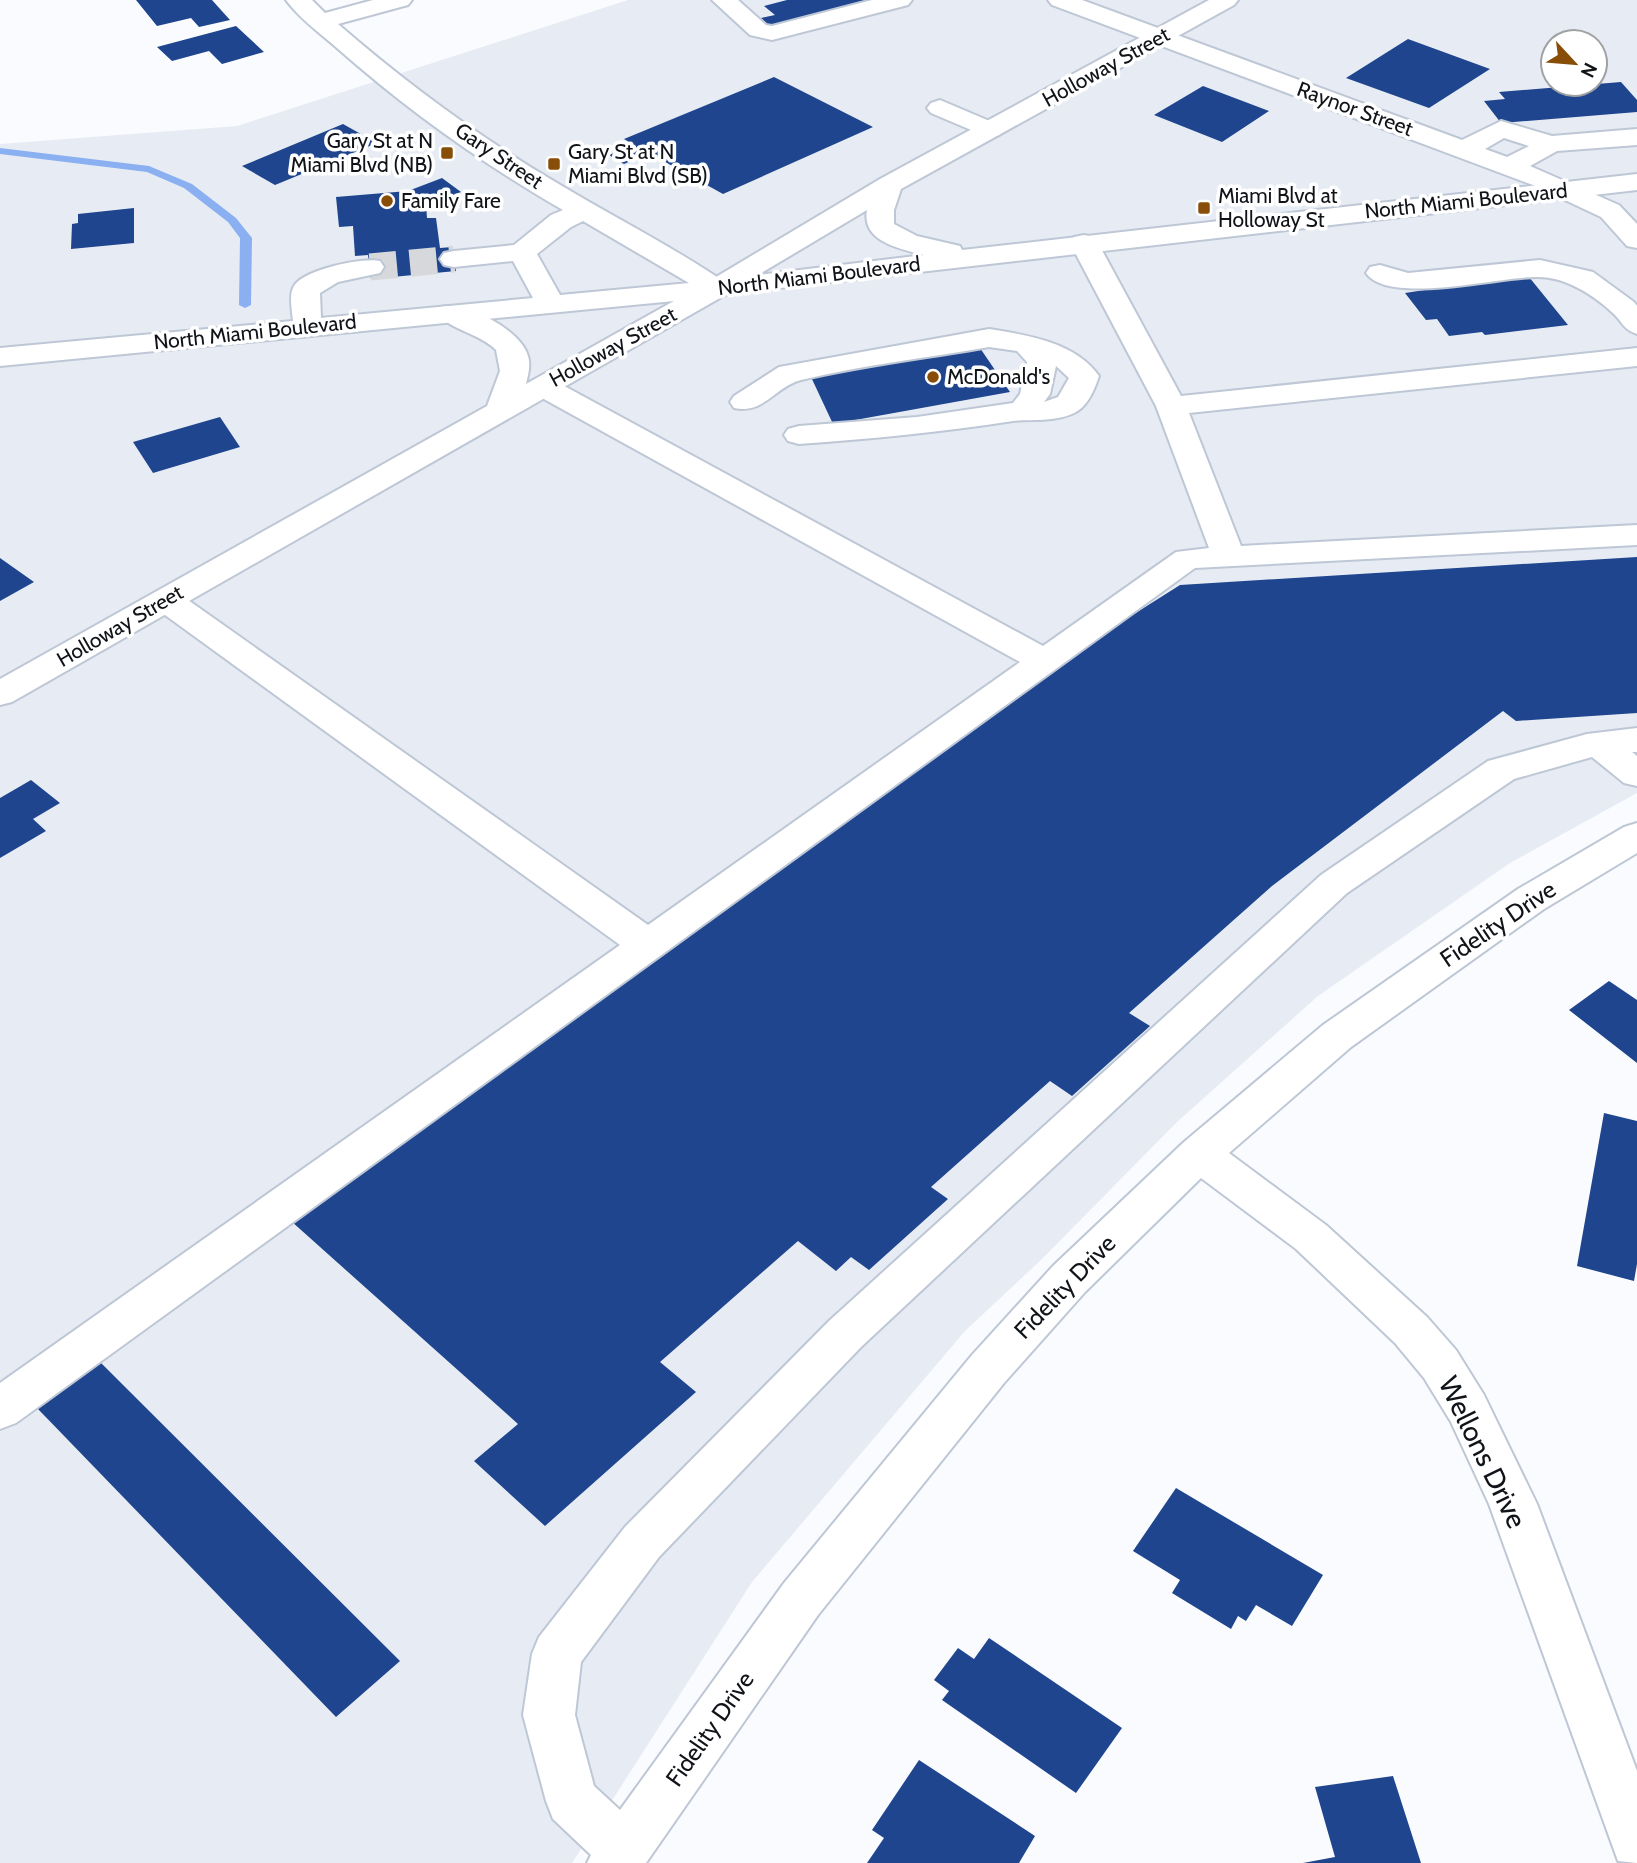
<svg xmlns="http://www.w3.org/2000/svg" width="1637" height="1863" font-family="Cabin,sans-serif">
<rect width="100%" height="100%" fill="#f9fbfe"/>
<path fill="#e7ecf4" fill-rule="evenodd" d="M628 0H1637V793L1510 863 1318 996 1177 1122 1042 1259 965 1331 752 1582 572 1863H0V144L237 126ZM1553 42H1595V84H1553Z"/>
<g fill="none" stroke-linecap="round" stroke-linejoin="round">
<path fill="#8bb0f2" fill-rule="evenodd" d="M0 148 149 166 192 184 236 218 252 238 251 305 245 308 239 305 240 238 228 222 184 188 147 172 0 154Z"/>
</g>
<path fill="#1e458e" d="M136 0H212L230 20 199 27 191 18 157 26Z
M787 0H873L802 21 798 18 770 26 761 18 775 15 764 6Z
M236 26 264 52 222 64 209 51 172 61 157 47Z
M1408 39 1490 69 1429 108 1346 78Z
M774 77 873 127 723 194 649 153 624 164 609 155 634 145 624 139Z
M1621 82 1637 100V112L1501 123 1484 101 1505 99 1499 92Z
M1203 86 1269 111 1222 142 1154 115Z
M343 124 377 143 275 185 242 166Z
M442 178 461 192 426 205 427 218H436L440 248 452 247 456 271 371 279 368 255 355 256 353 226 339 227 336 197 408 191Z
M134 208V243L71 249 72 224 78 223V214Z
M1474 277 1479 283 1529 277 1568 325 1485 335 1482 332 1449 336 1437 319 1426 320 1405 293 1451 286Z
M980 348 1010 392 833 424 811 377Z
M220 417 240 447 153 473 133 442Z
M1637 557V713L1516 721 1503 711 1272 886 1129 1013 1150 1026 1072 1096 1050 1081 931 1187 948 1199 869 1270 851 1257 836 1271 798 1241 660 1362 696 1392 545 1526 474 1461 518 1424 291 1221 987 707 1180 585Z
M0 558 34 582 0 601Z
M31 780 60 803 33 819 46 831 0 858V798Z
M1609 981 1637 1000V1063L1569 1010Z
M1604 1113 1637 1121V1264L1634 1281 1577 1266Z
M101 1363 400 1661 336 1717 38 1409Z
M1176 1488 1323 1575 1292 1626 1256 1605 1246 1621 1238 1616 1231 1629 1172 1593 1180 1580 1133 1551Z
M989 1638 1122 1728 1076 1793 942 1700 949 1691 934 1680 958 1648 974 1659Z
M919 1760 1035 1836 1019 1863H867L884 1838 872 1830Z
M1393 1776 1421 1863H1303L1335 1857 1315 1787Z"/>
<g fill="none" stroke-linecap="round" stroke-linejoin="round">
<path stroke="#d6d8dc" stroke-width="27" stroke-dasharray="27 13" stroke-linecap="butt" d="M370 267 454 259"/>
<g stroke="#bec7d5" stroke-width="4">
<path id="minor" d="M286 0H312L325 13 373 0H412L408 5 338 24C406 83 479 137 557 183 613 217 672 246 726 283L730 289 726 295 716 297 0 366V348L293 321C292 311 289 296 293 288 300 270 363 257 380 261L384 267 380 273 338 282 320 293 321 318 533 298 513 261 454 267 444 265 440 259 444 253 454 251 514 245 551 215 563 210C483 164 406 109 337 48 320 33 299 18 286 0ZM583 221 689 283 560 295 537 254 571 227Z
M712 0H738L766 25 772 26 872 0H912L908 5 772 40 750 35Z
M1048 0H1082L1462 140 1501 121 1552 136 1637 129V145L1557 151 1530 166 1619 205 1637 224V248L1627 246 1601 217 1533 185 1052 5ZM1504 138 1529 146 1507 157 1485 149Z
M940 100 999 125 1003 130 999 135 990 138 931 113 927 108 931 103Z
M1084 235 1094 237 1098 243 1181 396 1637 348V366L1189 413 1241 546 1637 525V545L1195 568 16 1423 0 1429V1383L620 945 154 607 149 600 154 593 166 590 178 593 648 925 1020 662 533 393 529 387 533 381 544 378 555 381 1043 646 1176 552 1209 548 1156 406 1070 243 1074 237Z
M1540 260 1593 272 1634 302 1637 306V334C1624 330 1623 323 1614 314 1594 295 1566 277 1538 277 1501 276 1389 306 1366 273L1370 267 1380 265 1408 273Z
M989 329C1027 335 1075 342 1099 376 1094 391 1087 408 1072 414 1053 422 1033 419 1013 421 942 432 871 439 799 444L788 441 784 435 788 429 799 426 917 417 1013 403 1020 394 1027 362 1017 351 989 347C927 358 863 365 801 380 776 386 763 415 734 408L730 402 734 396 779 367ZM1056 366 1069 378 1058 397 1044 402 1050 394Z
M1637 728V752H1632L1637 756V786L1624 783 1592 757 1514 779 1347 893 861 1347 659 1557 581 1662 575 1715 594 1786 620 1810 784 1583 972 1355 1053 1266 1184 1142 1323 1025 1518 889 1624 827 1637 823V853L1544 909 1351 1047 1229 1153 1326 1225 1427 1317 1456 1350 1484 1395 1537 1504 1637 1771V1863L1618 1861 1489 1504 1451 1422 1424 1378 1395 1343 1296 1249 1201 1178 1085 1292 1004 1383 818 1615 646 1863H587L591 1855 553 1819 546 1801 523 1715 532 1654 539 1637 625 1527 829 1321 1321 875 1488 761 1587 734Z"/>
</g>
<g stroke="#bec7d5" stroke-width="4">
<path id="major" d="M1209 0H1238L1234 5 901 189 894 210V224L917 236 960 246 962 250 1637 174V190L727 294 12 702 0 705V679L487 406 500 371 496 350C481 334 448 329 437 313L441 307C466 301 521 330 528 356 531 366 528 375 526 384L706 283 880 179ZM867 210C861 242 901 249 924 255L758 275Z"/>
</g>
<use href="#minor" fill="#fff" fill-rule="evenodd"/>
<use href="#major" fill="#fff" fill-rule="evenodd"/>
</g>
<g fill="#884d07" stroke="#fff" stroke-width="2.5">
<rect x="440" y="146" width="14" height="14" rx="3.5"/>
<rect x="547" y="157" width="14" height="14" rx="3.5"/>
<circle cx="387" cy="201" r="7"/>
<rect x="1197" y="201" width="14" height="14" rx="3.5"/>
<circle cx="933" cy="377" r="7"/>
</g>
<g text-anchor="middle" stroke-width="7" stroke-linejoin="round" paint-order="stroke">
<g font-size="21" fill="#101318" stroke="#fff">
<text transform="translate(1106 67) rotate(-29)" y="7">Holloway Street</text>
<text transform="translate(1355 109) rotate(20)" y="7">Raynor Street</text>
<text transform="translate(499 156) rotate(34)" y="7">Gary Street</text>
<text transform="translate(1466 201) rotate(-6)" y="7">North Miami Boulevard</text>
<text transform="translate(819 276) rotate(-7)" y="7">North Miami Boulevard</text>
<text transform="translate(255 332) rotate(-6)" y="7">North Miami Boulevard</text>
<text transform="translate(613 347) rotate(-29)" y="7">Holloway Street</text>
<text transform="translate(120 626) rotate(-30)" y="7">Holloway Street</text>
</g>
<g font-size="21" fill="#101318" stroke="#fff" text-anchor="start">
<text x="433" y="148" text-anchor="end">Gary St at N<tspan x="433" dy="24">Miami Blvd (NB)</tspan></text>
<text x="568" y="159">Gary St at N<tspan x="568" dy="24">Miami Blvd (SB)</tspan></text>
<text x="1218" y="203">Miami Blvd at<tspan x="1218" dy="24">Holloway St</tspan></text>
<text x="401" y="208">Family Fare</text>
<text x="947" y="384">McDonald's</text>
</g>
<g font-size="24" fill="#101318" stroke="#fff">
<text transform="translate(1498 924) rotate(-34)" y="8">Fidelity Drive</text>
<text transform="translate(1065 1287) rotate(-46)" y="8">Fidelity Drive</text>
<text transform="translate(710 1729) rotate(-55)" y="8">Fidelity Drive</text>
</g>
<g font-size="28" fill="#101318" stroke="#fff">
<text transform="translate(1483 1452) rotate(64)" y="10">Wellons Drive</text>
</g>
</g>
<g transform="translate(1574 63) rotate(116)"><circle r="33" fill="#ffffff" stroke="#9fa1a3" stroke-width="2"/>
<path d="M0-5L12 26L0 18L-12 26Z" fill="#884d07"/>
<text y="-10" font-size="19" font-weight="bold" text-anchor="middle" fill="#101318">N</text>
</g>
</svg>
